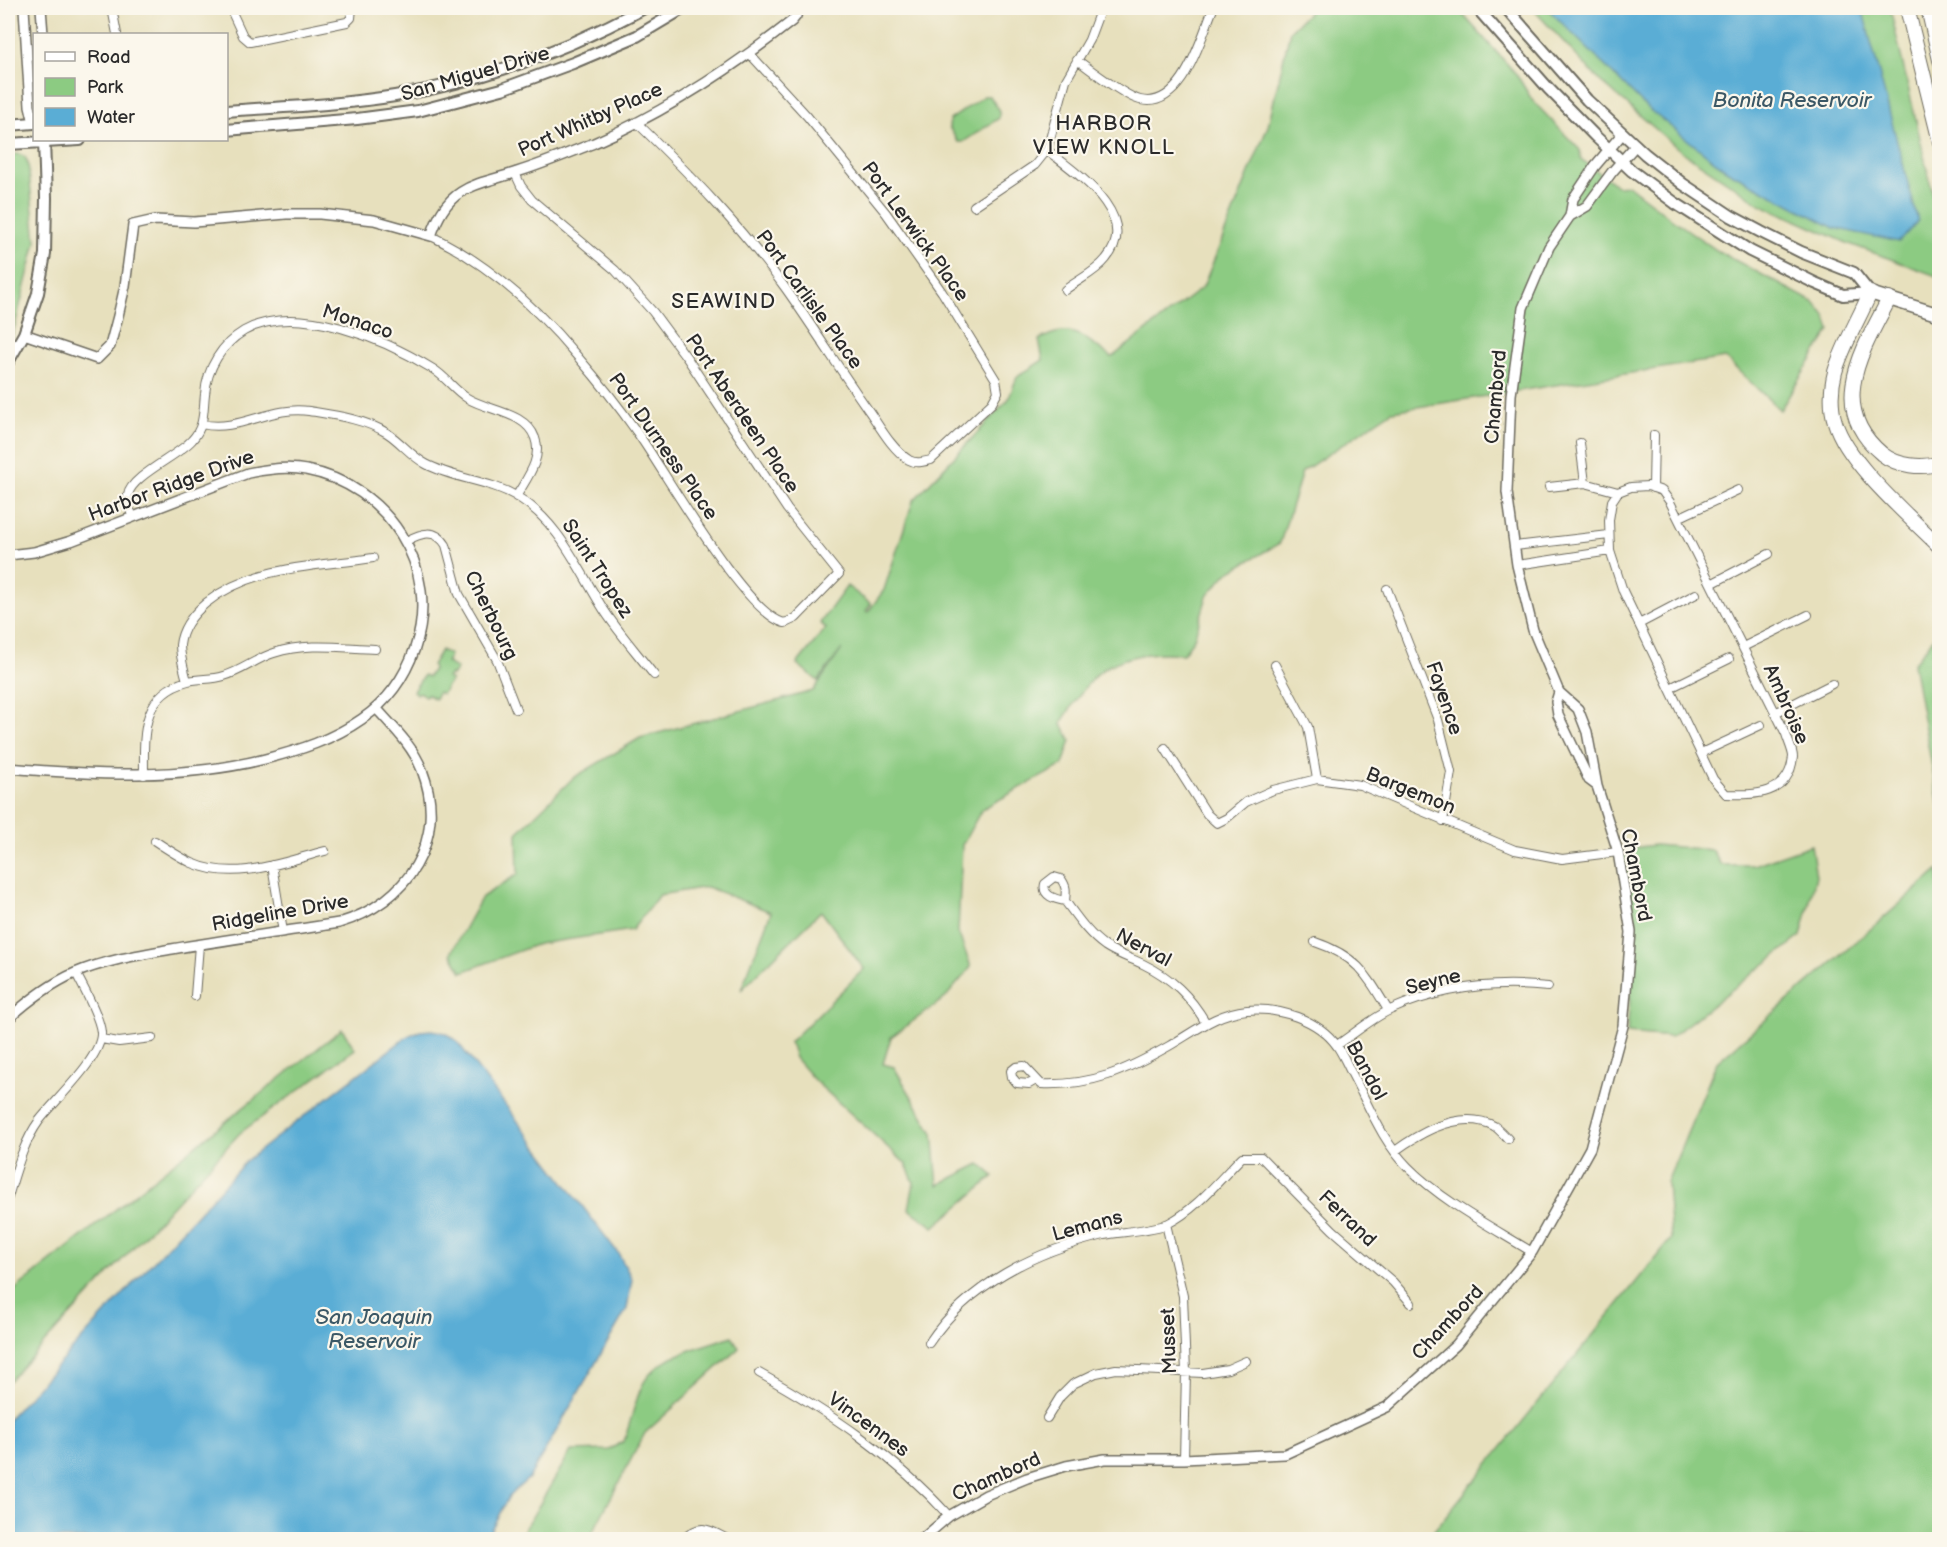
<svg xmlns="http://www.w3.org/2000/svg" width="1947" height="1547" font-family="'Balsamiq Sans',sans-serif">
<rect width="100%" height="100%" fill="#fbf7ec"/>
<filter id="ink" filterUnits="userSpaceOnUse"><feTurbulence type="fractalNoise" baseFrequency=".0167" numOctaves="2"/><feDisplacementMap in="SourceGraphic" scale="12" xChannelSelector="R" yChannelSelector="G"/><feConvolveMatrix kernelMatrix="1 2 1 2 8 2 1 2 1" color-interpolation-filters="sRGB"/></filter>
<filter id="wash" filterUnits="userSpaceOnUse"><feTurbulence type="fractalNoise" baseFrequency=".008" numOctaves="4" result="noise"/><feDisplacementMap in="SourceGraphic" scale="24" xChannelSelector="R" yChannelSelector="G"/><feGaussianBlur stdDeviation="1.35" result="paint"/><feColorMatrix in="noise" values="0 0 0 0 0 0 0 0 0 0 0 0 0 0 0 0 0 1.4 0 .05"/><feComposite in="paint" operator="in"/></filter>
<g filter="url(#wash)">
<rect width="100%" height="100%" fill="#e7e0bd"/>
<path fill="#8ccb82" stroke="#5c7b56" stroke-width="1.5" d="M1313 8H1457L1517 75 1532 100 1580 150 1581 159 1617 186 1628 185 1672 219 1718 251 1815 303 1826 317 1830 330 1780 410 1725 358 1392 411 1302 472 1280 543 1227 573 1207 596 1194 639 1183 654C1156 651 1129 654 1105 668 1088 678 1072 707 1061 723L1071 740 1063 765 982 809 962 845 958 932 971 967 945 998 891 1037 883 1064 894 1067 933 1133 938 1185 980 1164 994 1176 934 1227 909 1209 914 1183 906 1164 815 1081 795 1058 790 1042 864 969 821 911 741 990 771 912 707 887 659 895 632 930 538 944 462 972 451 953 482 897 518 874 517 833 573 778 640 738 813 691 842 649 818 681 797 664 826 628 820 623 847 586 871 604 866 611 868 612 884 590 913 501 1008 400 1017 377 1043 360 1039 340C1073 321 1083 338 1112 357L1203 287 1268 126 1290 31Z
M1532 8H1890L1939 221V277L1847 243 1762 205 1681 151 1600 81Z
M984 96H990L999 111V118L963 142H958L949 127 950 120Z
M19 154 25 157 28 163 36 242 9 349 8 155Z
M1939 631V805L1913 664Z
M441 650 450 655 446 662 457 669 452 676 450 674 447 678 451 680 442 694 438 692 435 699 427 694 425 696 419 692 417 694 413 691 424 675 428 677 433 669 432 665Z
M1655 845 1712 850 1721 865H1754L1811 845 1816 876 1801 936 1671 1037 1627 1033 1635 943 1624 849Z
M1939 870V1539H1427L1671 1239 1667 1182 1717 1062Z
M342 1029 355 1049 240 1133 8 1382V1295Z
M732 1336 739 1348 645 1433 589 1539H519L571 1451 609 1450 624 1441C630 1424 634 1405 641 1388 655 1355 702 1347 732 1336Z"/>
<path fill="#5aadd5" stroke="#426c80" stroke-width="1.5" d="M1547 8H1862L1918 221 1899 242 1834 228 1726 170 1646 107Z
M432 1030 445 1033 456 1040 618 1253 632 1279 627 1309 529 1478 509 1496 486 1539H8V1419L247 1160 408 1036 420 1031Z"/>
</g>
<g filter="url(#ink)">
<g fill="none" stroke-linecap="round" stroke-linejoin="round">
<g stroke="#6d6a5e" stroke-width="10">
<path id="minor" d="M112 8 117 34
M230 8 243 36 250 42 347 22 351 18 352 8
M1077 60C1093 71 1124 96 1140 100 1183 110 1201 37 1213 9
M636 122C690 174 742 228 786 289 815 330 842 373 871 414 881 429 893 450 909 460 916 464 923 462 931 460L992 403 998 392 996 380 942 292 886 213 807 116 750 54
M1047 150C1076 173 1142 216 1106 259 1096 272 1078 280 1065 290
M974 206 1035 165 1047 150 1066 80 1089 40 1101 8
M431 236C488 263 536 307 577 356 598 380 618 405 636 431 663 468 745 615 785 623L796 618 839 574 787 509 687 358 653 312 615 270 532 200 521 186 515 173
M202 424C238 433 271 405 309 411 334 415 365 419 387 433 401 442 411 456 426 464 454 479 488 480 516 496 559 521 578 569 604 610 619 633 637 653 654 675
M1580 443 1585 483 1618 492
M1648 486 1662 491 1670 502 1786 734C1788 741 1793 751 1793 757 1789 796 1755 795 1726 794L1713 779 1623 591 1610 551 1609 520 1612 501 1618 492 1631 487Z
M1549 487 1585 483
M1653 488 1654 435
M133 517C130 510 126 503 128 495 131 476 178 456 192 440 205 426 203 411 205 394 207 368 222 344 244 331 297 301 386 340 433 369 446 377 454 390 467 398 488 411 526 412 535 438 543 459 526 479 516 497
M1678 518 1738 490
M406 541C421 533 435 528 446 545L459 594 497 660 516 709
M1515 546 1609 535
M1517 565 1610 551
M1711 584 1769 554
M1387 589 1438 720 1451 772 1443 821
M1639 624 1696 594
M1743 647 1808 615
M1275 665 1308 727 1317 779
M187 681C184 669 180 657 180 645 182 627 193 614 206 603 254 565 315 567 373 558
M1670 688 1729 659
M1775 713 1832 684
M1165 748 1207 814 1217 823 1227 818 1246 802 1273 790 1317 779 1360 785 1515 850 1562 859 1618 852
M1701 753 1761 725
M144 775C144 737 140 693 188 681 200 678 212 680 224 676 242 671 257 658 274 653 307 642 342 648 375 649
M155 841C167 849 179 857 192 863 235 882 283 862 325 851
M272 865 283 932
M1054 877 1061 879C1067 887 1066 891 1065 901 1055 899 1042 896 1045 884Z
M1065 901C1077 917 1088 934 1105 946 1117 954 1130 958 1143 964 1172 978 1190 996 1206 1023
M1315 942C1357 956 1367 975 1388 1010
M195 996 199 945
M101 1039 119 1042 152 1038
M1337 1045C1354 1034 1372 1018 1390 1010 1440 988 1495 981 1548 987
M1036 1080 1029 1084 1017 1083 1012 1077 1011 1071 1016 1067 1024 1066 1041 1084C1092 1086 1125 1071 1169 1046 1195 1031 1217 1013 1247 1010 1278 1007 1318 1019 1337 1046 1343 1054 1347 1065 1352 1074 1369 1106 1382 1141 1408 1167 1443 1202 1490 1226 1532 1252
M1395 1151C1421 1132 1461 1109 1494 1126 1499 1129 1504 1135 1508 1139
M8 1197C16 1171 23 1143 39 1121 54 1101 103 1057 101 1032 99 1015 84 989 76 973
M1166 1224 1183 1296 1186 1372 1184 1459
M929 1343C968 1284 1036 1251 1104 1235 1120 1232 1154 1230 1167 1224 1196 1210 1219 1180 1242 1157H1261L1333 1230 1393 1282 1411 1303
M759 1373C829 1412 895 1456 949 1516
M1047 1418 1060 1397 1073 1384 1096 1373 1116 1369 1203 1373 1228 1369 1246 1361
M683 1540C700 1521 710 1530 729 1540"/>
</g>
<g stroke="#6d6a5e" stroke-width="12">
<path id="tertiary" d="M24 8 30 106 34 123
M41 8 43 34
M1570 216 1573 199 1595 166 1623 133
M24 334 97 359 110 346 118 316 125 286 133 225 155 220 194 222 286 214H320L374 220 431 236C437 219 445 202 461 192 478 181 498 179 517 172 543 164 569 153 594 143 665 112 731 69 792 21L796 16 798 8
M8 555 34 552 71 541 248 473C267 469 287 466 306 470 387 485 442 568 415 648 405 677 387 702 362 719 332 740 300 750 265 759 180 780 95 775 8 768
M1559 692 1556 702 1558 715 1589 780 1597 786
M8 1019C28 1001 50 984 75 973 106 960 139 955 172 949 228 939 284 932 339 923 407 903 449 840 422 770 413 746 393 727 376 708
M921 1540 949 1516 986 1495 1027 1478 1066 1466 1105 1459H1184L1285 1454 1387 1407 1456 1345 1532 1252 1590 1148 1623 1026 1631 932 1618 852 1597 786 1587 732 1578 709 1559 692 1533 630 1517 565 1507 492 1511 395 1523 308 1549 247 1570 216 1587 206 1612 172 1636 145"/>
</g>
<g stroke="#6d6a5e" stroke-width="14">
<path id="secondary" d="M1477 8 1548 88 1595 136 1632 171 1675 203 1750 251 1815 283 1843 295 1870 293
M1506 8 1587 100 1645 154 1683 184 1731 216 1761 232 1801 252 1854 273 1870 293
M226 111C283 107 339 105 395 96 483 81 566 50 644 8
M8 125 34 123
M226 130 357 119 418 111 502 89 573 63 637 36 684 8
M8 144 80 140
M8 362 24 334 38 293 45 254 46 198 44 140"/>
</g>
<g stroke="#6d6a5e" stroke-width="15">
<path id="primary" d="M1870 293 1940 315"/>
</g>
<g stroke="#6d6a5e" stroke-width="16">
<path id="motorway" d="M1907 8 1940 142
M1928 8 1940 60
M1870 293C1859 319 1843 345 1835 372 1831 387 1830 407 1835 422 1847 463 1909 516 1940 547
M1889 299C1862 351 1826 407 1882 454 1897 466 1922 469 1940 463"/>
</g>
<use href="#minor" stroke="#fff" stroke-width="8"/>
<use href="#tertiary" stroke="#fff" stroke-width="9"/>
<use href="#secondary" stroke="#fff" stroke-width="10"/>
<use href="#primary" stroke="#fff" stroke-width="12"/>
<use href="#motorway" stroke="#fff" stroke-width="14"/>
</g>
</g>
<g text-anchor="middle" stroke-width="4.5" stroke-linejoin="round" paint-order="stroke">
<g font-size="20" fill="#2b2b2b" stroke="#fbf7ec">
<text transform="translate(475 73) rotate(-16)" y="7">San Miguel Drive</text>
<text transform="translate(590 119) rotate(-24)" y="7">Port Whitby Place</text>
<text transform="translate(916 231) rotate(54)" y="7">Port Lerwick Place</text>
<text transform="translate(810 299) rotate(54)" y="7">Port Carlisle Place</text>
<text transform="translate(358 321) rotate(18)" y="7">Monaco</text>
<text transform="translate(1495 397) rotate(-85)" y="7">Chambord</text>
<text transform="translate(743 413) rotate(56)" y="7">Port Aberdeen Place</text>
<text transform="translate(664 446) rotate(55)" y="7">Port Durness Place</text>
<text transform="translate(171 485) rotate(-20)" y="7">Harbor Ridge Drive</text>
<text transform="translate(598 568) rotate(57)" y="7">Saint Tropez</text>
<text transform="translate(492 615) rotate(64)" y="7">Cherbourg</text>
<text transform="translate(1445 698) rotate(71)" y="7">Fayence</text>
<text transform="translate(1787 704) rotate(66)" y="7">Ambroise</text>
<text transform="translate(1411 790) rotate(22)" y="7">Bargemon</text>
<text transform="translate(1637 875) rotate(79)" y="7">Chambord</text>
<text transform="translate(280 912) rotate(-10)" y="7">Ridgeline Drive</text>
<text transform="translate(1144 947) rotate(28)" y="7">Nerval</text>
<text transform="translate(1433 981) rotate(-14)" y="7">Seyne</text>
<text transform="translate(1367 1070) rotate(62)" y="7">Bandol</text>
<text transform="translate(1348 1218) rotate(44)" y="7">Ferrand</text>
<text transform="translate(1087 1225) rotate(-15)" y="7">Lemans</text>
<text transform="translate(1447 1322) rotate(-47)" y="7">Chambord</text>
<text transform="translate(1168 1341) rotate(-92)" y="7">Musset</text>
<text transform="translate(869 1424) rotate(36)" y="7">Vincennes</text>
<text transform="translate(996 1476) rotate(-24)" y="7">Chambord</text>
</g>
<g font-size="21" font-style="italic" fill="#3b5866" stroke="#fbf7ec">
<text x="1792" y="107">Bonita Reservoir</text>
<text x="374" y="1324">San Joaquin<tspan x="374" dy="24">Reservoir</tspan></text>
</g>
<g font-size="21" letter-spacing="1.5" fill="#2b2b2b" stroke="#fbf7ec">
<text x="1104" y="130">HARBOR<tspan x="1104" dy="24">VIEW KNOLL</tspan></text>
<text x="724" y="308">SEAWIND</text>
</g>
</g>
<rect width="1947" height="1547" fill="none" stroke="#fbf7ec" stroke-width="30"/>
<rect x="33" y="33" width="195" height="108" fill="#fbf7ec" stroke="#a8a59f" stroke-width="1.5"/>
<rect x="45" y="52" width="30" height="9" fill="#ffffff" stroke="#a8a59f" stroke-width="1.5"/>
<text x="87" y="63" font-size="18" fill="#2b2b2b">Road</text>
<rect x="45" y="78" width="30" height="18" fill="#8ccb82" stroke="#a8a59f" stroke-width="1.5"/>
<text x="87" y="93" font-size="18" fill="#2b2b2b">Park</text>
<rect x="45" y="108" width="30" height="18" fill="#5aadd5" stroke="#a8a59f" stroke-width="1.5"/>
<text x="87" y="123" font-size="18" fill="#2b2b2b">Water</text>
</svg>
